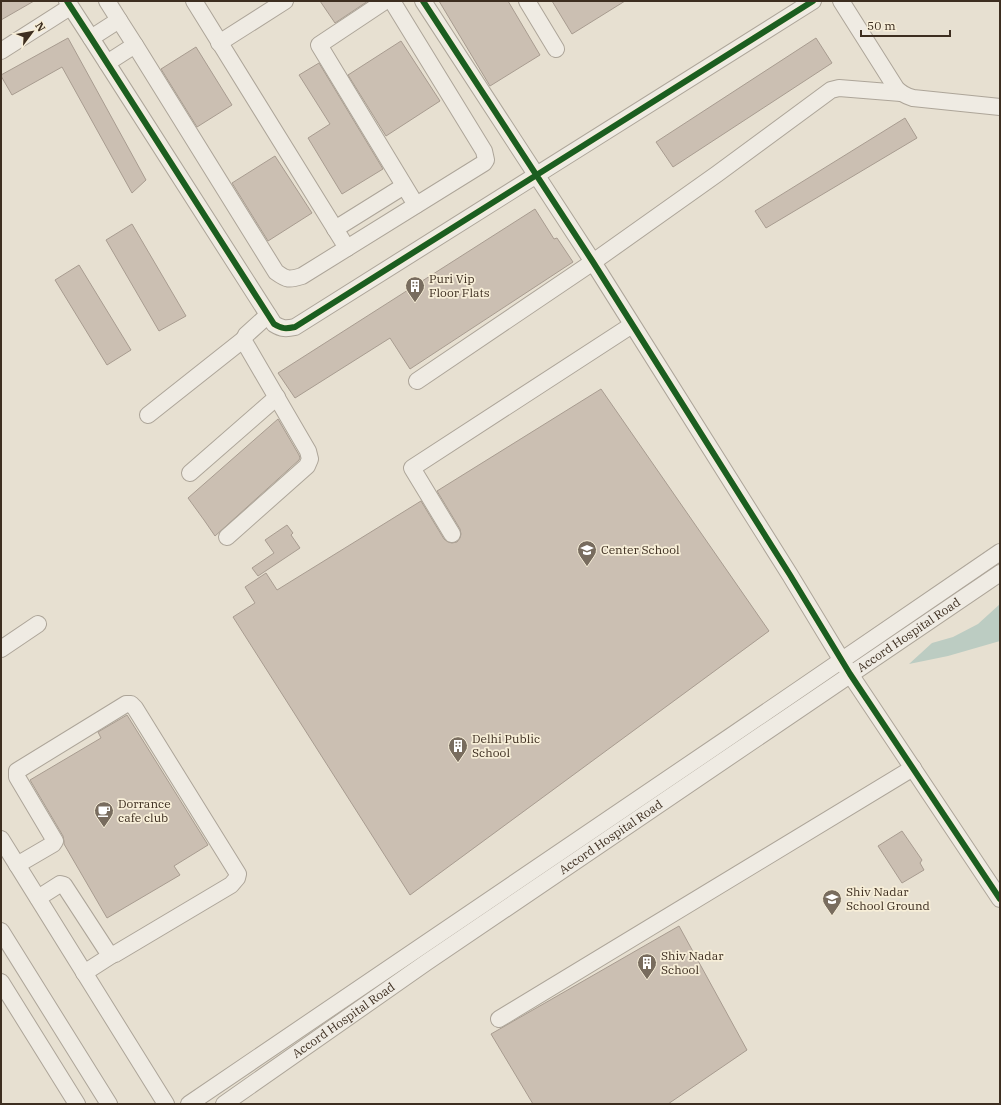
<svg xmlns="http://www.w3.org/2000/svg" width="1001" height="1105" font-family="'IBM Plex Serif',serif">
<rect width="100%" height="100%" fill="#e7e0d1"/>
<path fill="#bcccc2" d="M1000 604V641L948 656 909 664 932 643 953 637 978 624Z"/>
<path fill="#cbbfb2" stroke="#a89c90" d="M1 1H34L1 20Z
M320 1H368L335 23Z
M439 1H508L540 55 490 86Z
M552 1H625L572 34Z
M68 38 146 180 132 193 62 67 12 95 1 76V75Z
M816 38 832 63 673 167 656 142Z
M401 41 440 101 386 136 348 75Z
M196 47 232 105 197 127 161 69Z
M319 63 383 169 342 194 308 138 330 124 299 75Z
M905 118 917 138 766 228 755 211Z
M275 156 312 213 268 241 232 183Z
M535 209 554 239 557 238 573 262 410 369 390 338 295 398 278 373Z
M132 224 186 316 159 331 106 240Z
M79 265 131 350 107 365 55 280Z
M601 389 769 631 410 895 233 617 255 603 245 587 266 573 277 590 421 501 444 539 448 542 452 543 457 542 460 538 461 534 460 529 437 491Z
M278 419 299 455 300 458 299 460 215 536 204 520 188 498Z
M287 525 293 533 291 535 300 548 258 576 252 568 274 553 265 540Z
M127 715 208 845 174 866 180 875 107 918 64 844V841L63 836 30 780 101 738 98 732Z
M902 831 922 860 920 863 924 870 902 883 878 846Z
M679 926 747 1050 668 1104H533L491 1034Z"/>
<g fill="none" stroke-linecap="round" stroke-linejoin="round">
<g stroke="#ada599" stroke-width="18">
<g id="minor">
<path d="M67 1 91 38 274 324C282 329 286 329 295 327L813 1"/>
<path d="M194 1 347 248"/>
<path d="M385 1 319 45 416 205"/>
<path d="M423 1 593 262 790 575 850 674 1000 899"/>
<path d="M527 1 556 49"/>
<path d="M841 1 896 88C901 94 906 96 913 98L1000 107"/>
<path d="M119 20 135 45"/>
<path d="M91 38 119 20 107 1"/>
<path d="M219 43 285 1"/>
<path d="M1 51 70 7"/>
<path d="M107 63 135 45 276 272C287 280 289 280 302 276L484 163 486 160 484 151 392 1"/>
<path d="M335 229 404 186"/>
<path d="M417 381 593 262 717 174 831 90 839 88 901 93"/>
<path d="M148 415 244 339"/>
<path d="M190 473 277 397"/>
<path d="M452 534 412 468 632 325"/>
<path d="M227 537 307 466 310 459 308 451 245 343 244 339 246 335 268 315"/>
<path d="M1 649 38 624"/>
<path d="M1 839 166 1104"/>
<path d="M17 865 53 844 55 841 17 777V771L126 704H131L135 708 238 874 237 878 231 885 115 954 112 955 84 973"/>
<path d="M38 898 60 884 64 885 107 951 112 955"/>
<path d="M1 931 109 1104"/>
<path d="M1 982 77 1104"/>
<path d="M499 1019 913 768"/>
<path d="M189 1104 731 736 1000 552"/>
<path id="s1" d="M224 1104 427 962 1000 573"/>
</g>
</g>
<use href="#minor" stroke="#efebe3" stroke-width="16"/>
<g stroke="#f7eed8" stroke-width="8">
<path id="cycleway" d="M67 1 91 38 274 324C282 329 286 329 295 327L813 1
M423 1 593 262 790 575 850 674 1000 899"/>
</g>
<use href="#cycleway" stroke="#1b5e20" stroke-width="6"/>
</g>
<defs>
<g id="building-pin" transform="scale(1)"><path d="M0 17L-7.5 6A9.5 9.5 0 1 1 7.5 6Z" fill="#786c5e" stroke="#f7eed8"/><path d="M-4-6H4V6H1V3H-1V6H-4ZM-2.5-4.3h1.7v1.8h-1.7ZM.8-4.3h1.7v1.8H.8ZM-2.5-1h1.7V.8h-1.7ZM.8-1h1.7V.8H.8Z" fill="#fff"/></g>
<g id="school-pin" transform="scale(1)"><path d="M0 17L-7.5 6A9.5 9.5 0 1 1 7.5 6Z" fill="#786c5e" stroke="#f7eed8"/><path d="M0-5L7-2L0 1L-7-2ZM-4 1L0 2.5L4 1V4Q0 6-4 4Z" fill="#fff"/></g>
<g id="cafe-pin" transform="scale(1)"><path d="M0 17L-7.5 6A9.5 9.5 0 1 1 7.5 6Z" fill="#786c5e" stroke="#f7eed8"/><path d="M-5.5-4.5H6V0H3Q3 3.5 0 3.5H-2.5Q-5.5 3.5-5.5 0ZM3-3.2v2h1.7v-2ZM-6 4.5H4V6H-6Z" fill="#fff"/></g>
</defs>
<g fill-rule="evenodd">
<use href="#building-pin" x="415" y="286"/>
<use href="#school-pin" x="587" y="550"/>
<use href="#building-pin" x="458" y="746"/>
<use href="#cafe-pin" x="104" y="811"/>
<use href="#school-pin" x="832" y="899"/>
<use href="#building-pin" x="647" y="963"/>
</g>
<g text-anchor="middle" stroke-width="3.5" stroke-linejoin="round" paint-order="stroke">
<g font-size="12" fill="#3d2e20" stroke="#f7eed8" text-anchor="start">
<text x="429" y="283">Puri Vip<tspan x="429" dy="14">Floor Flats</tspan></text>
<text x="601" y="554">Center School</text>
<text x="472" y="743">Delhi Public<tspan x="472" dy="14">School</tspan></text>
<text x="118" y="808">Dorrance<tspan x="118" dy="14">cafe club</tspan></text>
<text x="846" y="896">Shiv Nadar<tspan x="846" dy="14">School Ground</tspan></text>
<text x="661" y="960">Shiv Nadar<tspan x="661" dy="14">School</tspan></text>
</g>
<g font-size="12" fill="#3d2e20" stroke="#f7eed8">
<text dy="4" stroke="none"><textPath href="#s1" startOffset="830">Accord Hospital Road</textPath></text>
<text dy="4" stroke="none"><textPath href="#s1" startOffset="470">Accord Hospital Road</textPath></text>
<text dy="4" stroke="none"><textPath href="#s1" startOffset="146">Accord Hospital Road</textPath></text>
</g>
</g>
<rect width="1001" height="1105" fill="none" stroke="#3d2e20" stroke-width="4"/>
<g transform="translate(32 32) rotate(58)" stroke="#f7eed8" stroke-width="3" paint-order="stroke">
<path d="M0-3L7 15L0 10L-7 15Z" fill="#3d2e20"/>
<text y="-6" font-size="11" font-weight="bold" text-anchor="middle" fill="#3d2e20">N</text>
</g>
<path d="M861 30v6h89v-6" fill="none" stroke="#3d2e20" stroke-width="2"/>
<text x="867" y="30" font-size="12" fill="#3d2e20" stroke="#f7eed8" stroke-width="3" paint-order="stroke">50 m</text>
</svg>
